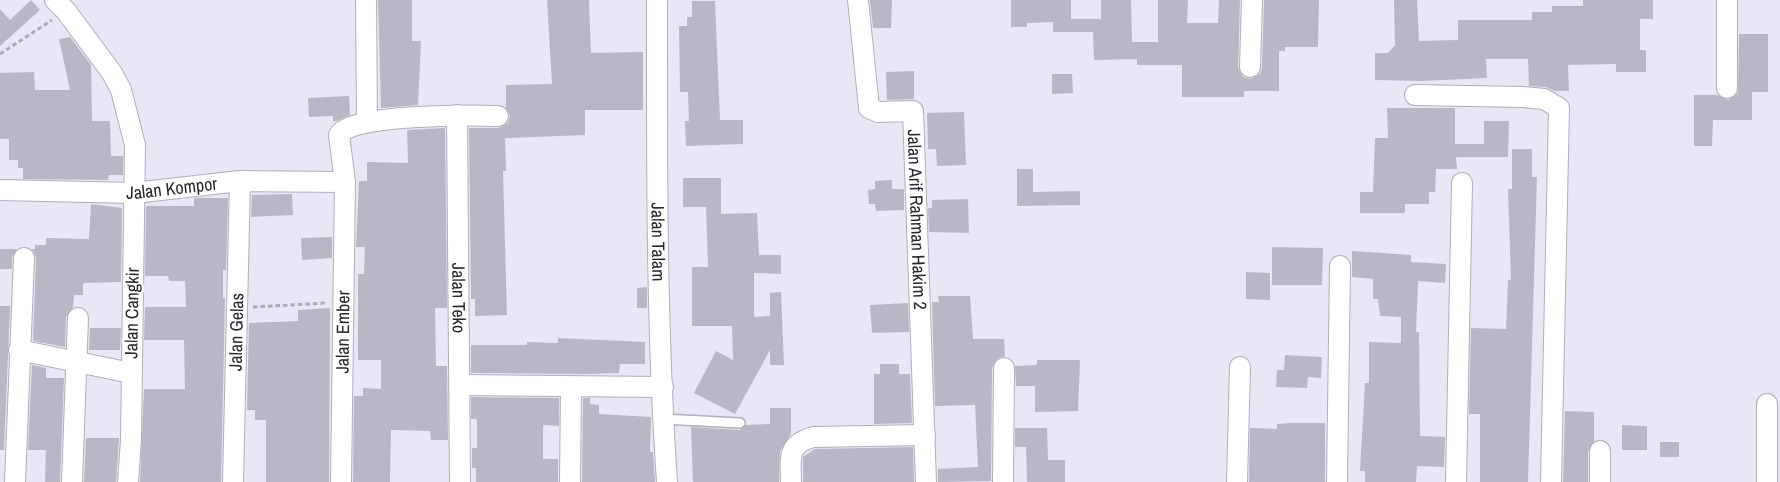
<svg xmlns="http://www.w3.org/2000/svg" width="1780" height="482" font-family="'Archivo Narrow',sans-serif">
<rect width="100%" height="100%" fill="#e9e7f6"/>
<path fill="#b9b7c5" d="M31 0 40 10 0 46V9L10 20Z
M378 0H412V41H421L418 105 381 108Z
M547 0H589L591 53 643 52V110H585V135L505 138 506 171H503L507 315 475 316V299H471L469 128H498L508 123 510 116 506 108V85L552 84Z
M870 0H892L891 28H873Z
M1011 0H1071V19H1101V0H1131L1132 42H1158V0H1188L1187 23H1218L1219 0H1240L1238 67 1243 77 1250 79 1260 74 1262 68 1264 0H1319L1318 47H1285V51H1279V91H1244V97H1182V65H1137V59L1094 60 1093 32H1053V22L1027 23V27H1011Z
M1394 0H1417L1419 41 1458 40V20H1532V12H1552V6H1583V0H1653V19H1640V50H1646V72H1616V64L1568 65 1569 91H1555L1546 87 1529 86 1528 59H1486L1487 78 1422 81 1375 80V53H1388L1395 45Z
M692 1H715L720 120H743V144L686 146 685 121H689L688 92H680L679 26H687V17H692Z
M1739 34H1768V92H1752V120H1713L1712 146H1694V95H1717L1728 100 1738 93Z
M70 37 91 65 92 121H110L111 156H123V175H109L108 180 23 179V168H18V160H9V139H0V73L34 72 35 90H70L59 39Z
M914 71V99L887 100 886 72Z
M1052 74H1072L1073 93 1052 94Z
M349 96 350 115 337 121H333V116L309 117 308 98Z
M1387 108H1455V144H1484V121H1509L1508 157H1456L1457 169H1436L1435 192H1429V204H1405V213H1360V192H1373L1375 138H1388Z
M964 112 966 165 937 166 936 149H928L927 113Z
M445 128 447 308H435L436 366H447L448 440H431L430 431 391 430 390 482H353L354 396H363V388L381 389V360H358V274H364L365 247H356L359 181H367V162L408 163 407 130Z
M1512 149H1532V177H1537L1528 482H1480V414H1469L1471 328 1506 329 1508 280H1511L1508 189H1512Z
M1017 169H1033V192L1080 191V205L1017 206Z
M683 178H721V214L757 213 759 255H781V274L754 273V317L770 316V293L781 292 784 365H770V350L735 414 694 393 716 351 733 360 732 326H692V267H708L706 207H683Z
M892 180V189H904V210L876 211 875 204H869L868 190 875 189V181Z
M292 194 293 215 251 217 252 195Z
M194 198H228L226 270H223V298H225L221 482H140L144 389H185L184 340H144L145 307H186L185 281H169L168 276H145L146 206H194Z
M968 199 969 233 929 232 928 208H932V200Z
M91 204 122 208 121 282 83 283V295H74L73 307 66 317 65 347 33 341 36 258 32 249H35V245H46V238L89 239Z
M332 237V258L302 260 301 238Z
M1272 247 1323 248 1322 285H1272Z
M0 249H17L12 257V269H0Z
M1352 251 1411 255V262L1446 264 1445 283 1418 281 1416 332H1419L1420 436 1445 437 1444 467 1417 466 1416 482H1365V471H1360L1365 383H1369V342L1401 343V317L1380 316 1378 299H1373V279L1352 277Z
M1246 272 1270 273V300L1246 299Z
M647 287V308H637V288Z
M938 296H970L973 339H1004L1005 356 998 358 992 368 991 481 938 482V469L978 467 975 405 935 406 932 302H939Z
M908 303 909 332 872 333 870 305Z
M0 306H10L4 450H0Z
M330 308 329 482H266V420H255V410H247L249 323 298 321V310Z
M90 328H121L120 350H89Z
M558 338 645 342V364H620L619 373 590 374 471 373V345H527V342L558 343Z
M1285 355 1322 357 1321 378 1308 377 1307 388 1276 387 1277 370H1284Z
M1037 360H1080L1078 411 1035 412V386H1016L1015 366 1037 365Z
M880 364H899V374H910L912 423 874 424V374H880Z
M32 365 46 368V378H64L60 482H45L46 450H28Z
M471 397 559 398V426L543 425V459H558V482H476V468H472V448H477V419H471Z
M583 398H590V404L599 405V414L651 417 650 452H653L655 482H582Z
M770 408H791V434L780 451 779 482H693L691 427 740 430 746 425 770 424Z
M1565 411 1594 412V441L1588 451V482H1563Z
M1291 423H1325V482H1249L1250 428 1277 429V424Z
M1622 425 1647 426V450H1622Z
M1015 428H1047L1048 460H1065V482H1027L1026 447H1015Z
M86 438H119L116 482H84Z
M1660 442H1679V457H1660Z
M913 447 914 482H803V457L815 449Z"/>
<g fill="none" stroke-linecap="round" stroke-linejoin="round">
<g stroke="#afaebc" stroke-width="12">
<path id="lane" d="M663 419 740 423"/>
</g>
<g stroke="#afaebc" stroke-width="22">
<g id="street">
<path d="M55 0 66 11 112 73 121 90 135 145 131 440 128 482"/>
<path d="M366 0 367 122"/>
<path id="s1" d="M657 0C657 160 656 322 667 482"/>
<path id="s2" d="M858 0 869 108 878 112 913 111 926 482"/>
<path d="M1250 67 1252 0"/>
<path d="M1727 88V0"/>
<path d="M1415 95 1523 97 1544 99 1559 108 1551 482"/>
<path id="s3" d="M457 115 460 482"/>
<path id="s4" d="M0 190 134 193 240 181 345 182"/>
<path d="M19 350 131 373"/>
<path d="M459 385 663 387"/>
<path d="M1767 404V482"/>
<path d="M15 482 24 258"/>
<path d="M72 482 78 318"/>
<path id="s5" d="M233 482 240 181"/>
<path id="s6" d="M341 482 345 182 339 135C350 114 472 115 498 116"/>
<path d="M570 482 571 387"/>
<path d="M791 482C791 458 786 445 813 437L925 435"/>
<path d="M1003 482 1004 368"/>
<path d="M1237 482 1240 367"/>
<path d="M1337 482 1340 266"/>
<path d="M1456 482 1462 183"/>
<path d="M1600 482V451"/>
</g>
</g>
<path stroke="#aaa9b5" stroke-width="3" stroke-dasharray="4.5 3" stroke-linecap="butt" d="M0 54 52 20
M253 307 327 303"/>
<use href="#lane" stroke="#fff" stroke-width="9"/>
<use href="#street" stroke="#fff" stroke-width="20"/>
</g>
<g text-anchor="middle" stroke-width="5" stroke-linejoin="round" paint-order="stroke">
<g font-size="18" fill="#27272c" stroke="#fff">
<text dy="6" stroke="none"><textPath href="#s4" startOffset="172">Jalan Kompor</textPath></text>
<text dy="6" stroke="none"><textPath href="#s2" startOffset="262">Jalan Arif Rahman Hakim 2</textPath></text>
<text dy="6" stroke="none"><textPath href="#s1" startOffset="242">Jalan Talam</textPath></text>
<text dy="6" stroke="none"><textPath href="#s3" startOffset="183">Jalan Teko</textPath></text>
<text transform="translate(132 313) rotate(-89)" y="6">Jalan Cangkir</text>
<text dy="6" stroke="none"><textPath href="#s5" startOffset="150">Jalan Gelas</textPath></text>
<text dy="6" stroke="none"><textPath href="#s6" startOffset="150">Jalan Ember</textPath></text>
</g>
</g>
</svg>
